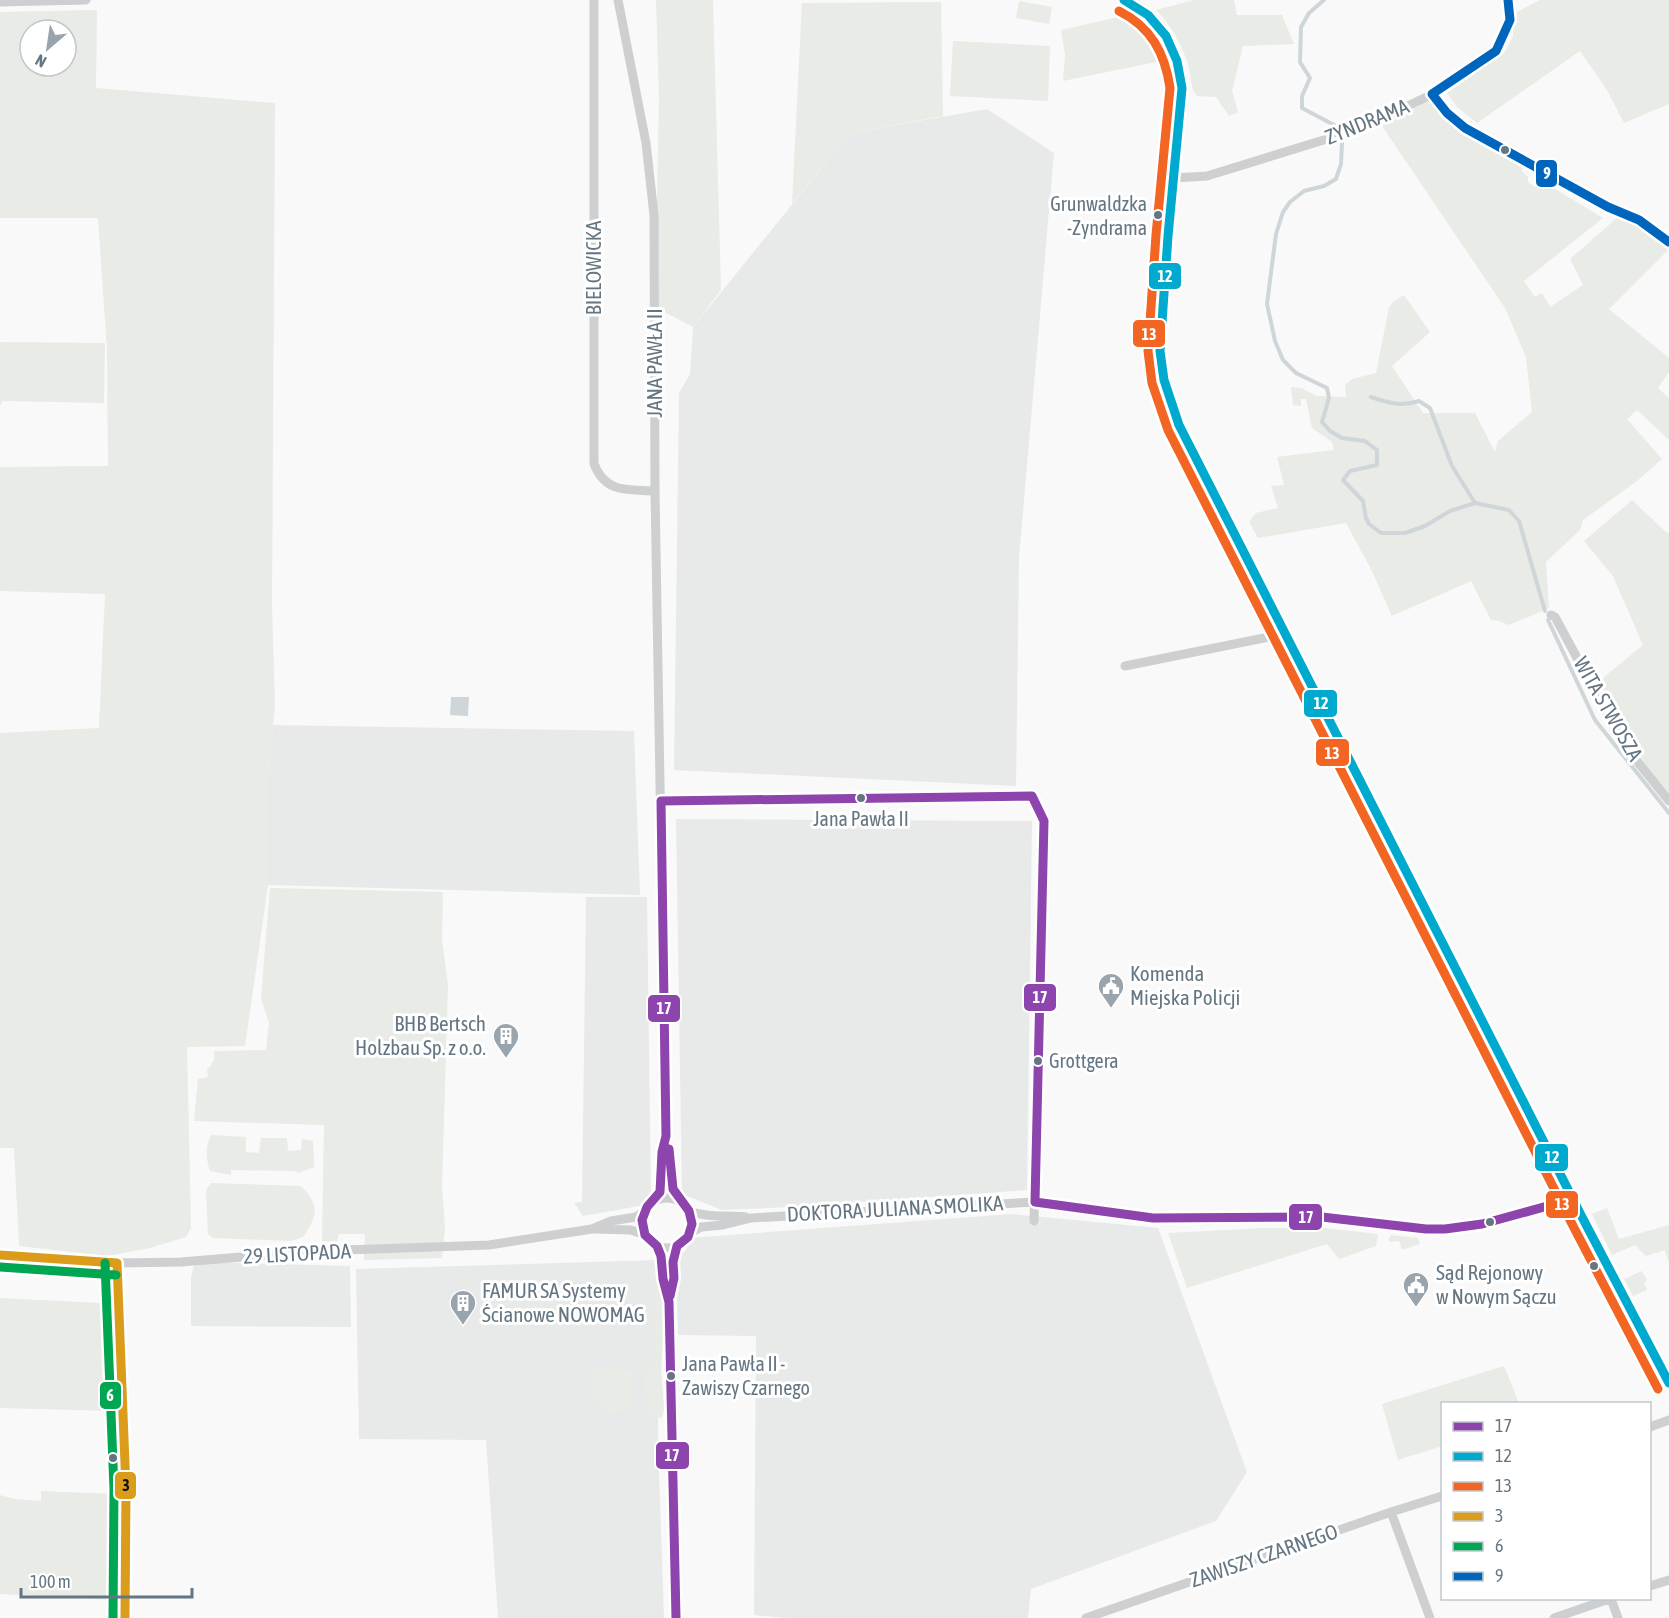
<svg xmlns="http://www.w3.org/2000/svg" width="1669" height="1618" font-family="'Asap Condensed',sans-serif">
<rect width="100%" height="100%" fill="#f9f9f9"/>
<path fill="#e8e9e9" d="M987 109 1054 153 1019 558 1016 786 674 770 679 393 690 374 693 327 850 133Z
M273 725 634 731 640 895 268 885V773Z
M676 819 1032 821 1027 1190 792 1207 722 1210 682 1194Z
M586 897H647L651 1198 639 1206 583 1216 574 1203 582 1202Z
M1012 1214 1158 1228 1247 1472 1216 1521 1031 1589 1028 1618H786L754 1615 756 1336 678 1335 676 1259 686 1250 689 1238Z
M658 1260V1441L664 1618H498L486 1440 359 1439 356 1269Z
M195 1262 350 1266 351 1327 191 1326V1276Z"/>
<path fill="#e8ebe6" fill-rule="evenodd" d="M656 0H713L721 290 693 327 655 307 659 98Z
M1194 0H1234L1237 15H1282L1294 44 1243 46 1232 91 1238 112 1229 116 1216 97 1197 96C1189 87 1192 75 1188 64 1181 43 1171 25 1156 10Z
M1540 0H1669V104L1624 123 1607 90 1580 51 1477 123 1457 107 1447 93 1504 53 1513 37V14Z
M1019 1 1052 7 1049 24 1016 18Z
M941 2 943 116 850 133 792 204 802 3Z
M97 10 96 88 275 103 272 606 275 706 268 773V885L245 1046 187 1047 191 1228 186 1237 150 1248 107 1256 19 1246 14 1148H0V733L99 728 105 594 0 591V467L108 466 107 350 98 218H0V12ZM30 30H66V66H30Z
M1136 13 1164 46 1166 60 1063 81 1065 55 1061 30Z
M953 41 1050 46 1048 101 950 96Z
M1429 100 1453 126 1481 144 1524 167 1521 170 1528 177V182L1535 187 1542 181 1603 218 1524 281 1535 297 1542 293 1550 307 1583 285 1570 259 1618 217 1639 226 1668 250 1609 309 1669 358V372L1658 388 1669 398V440L1637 410 1627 419 1662 459 1637 481 1583 520 1580 530 1546 562 1549 608 1509 625 1499 621 1491 620 1471 581 1392 616 1372 571 1346 523 1258 538 1249 522 1256 513 1278 508 1271 486 1284 485 1277 457 1334 450 1332 442 1312 428 1306 399H1301V406L1293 405 1291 387 1301 388 1317 396 1346 397 1345 385 1352 379 1376 373 1389 307 1394 301 1404 295 1430 332 1392 366 1423 413H1475L1495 452 1498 441 1532 412 1526 357 1505 308 1382 126Z
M0 342 105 343 104 403 3 401 0 406Z
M1632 500 1667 533 1669 532V793L1647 769 1598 682 1643 645 1613 576 1584 541Z
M270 888 443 892 442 940 448 984 442 1186 445 1228 442 1258 364 1260 365 1234H339L337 1242 322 1241 324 1125 194 1121 198 1079 208 1077 207 1068 211 1067V1064L214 1060V1051L266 1050 269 1023 261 998Z
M211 1135 246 1137V1152L259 1153 261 1138H287L288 1151 301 1150 302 1139 313 1141 314 1167 298 1173 297 1171 231 1170V1175L210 1171C206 1159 205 1147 211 1135Z
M211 1183 301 1186C320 1205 318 1215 303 1237L291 1241 213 1238 208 1234 206 1190Z
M1607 1208 1619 1239 1669 1225V1263L1665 1250 1646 1256 1635 1245 1612 1255 1592 1214Z
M1264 1228H1325L1378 1234 1376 1246 1339 1259 1327 1244 1187 1288 1168 1233Z
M1391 1235 1418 1238 1420 1244 1402 1250 1399 1241 1390 1242 1388 1240Z
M662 1266 664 1331 661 1368 664 1410 662 1418 645 1415 643 1369 654 1370 653 1285 650 1267Z
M1642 1271 1647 1280 1644 1283 1647 1290 1633 1296 1624 1279Z
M0 1298 100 1303 107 1306 109 1311 113 1411 0 1408Z
M1504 1366 1519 1403 1442 1404V1446L1398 1460 1382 1404Z
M594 1369 634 1371 633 1410 627 1412 606 1413 605 1405 594 1404Z
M41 1491 115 1494 114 1600 0 1594V1495L14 1499 41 1501Z"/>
<path fill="#ced6d9" d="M451 697H469L468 716 450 715Z"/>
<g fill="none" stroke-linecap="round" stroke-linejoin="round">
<path stroke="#ced6d9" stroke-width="4" d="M1324 0 1309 13 1301 27 1300 62 1310 78 1302 96V108L1336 126 1342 143 1341 164 1336 179 1324 186 1304 191 1290 202 1283 212 1276 234 1267 304 1275 341 1283 360 1296 373 1327 388 1329 398 1322 422 1330 431 1342 438 1365 441 1377 450V465L1350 471 1343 480 1363 501 1366 518 1369 524 1381 533H1405L1425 526 1450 511 1475 503 1509 510 1519 521 1545 611
M1371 397C1388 403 1402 407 1419 401L1430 408 1452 466 1475 503
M1548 620 1595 720 1669 813"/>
<path stroke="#cecfd0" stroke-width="9" d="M594 0V464C606 494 628 489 655 491
M618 0 646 143 654 215 655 491 666 1136 671 1156 673 1189 680 1201
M0 2 86 0
M1432 94C1442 108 1451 119 1465 128L1608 207 1639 220 1669 242
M1174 178 1207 176 1327 139 1370 124 1441 90 1496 51 1510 20 1508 0
M1551 615 1555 617 1624 745 1669 801
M1125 666 1284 634
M661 801 1032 796 1044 821 1034 1221
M642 1223a25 25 0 1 1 50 0a25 25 0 1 1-50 0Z
M654 1200C666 1183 660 1158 665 1138
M689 1211C707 1218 727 1215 746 1217
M595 1229 631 1230 645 1235
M690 1233 701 1227 723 1225 751 1218 1035 1202 1072 1205 1151 1218 1208 1220 1321 1216 1426 1229 1472 1227 1499 1221 1573 1199
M657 1246 661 1256 663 1279 669 1302 676 1618
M117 1263 181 1262 316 1251 489 1245 592 1229 611 1221 636 1217 644 1211
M669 1300C673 1282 672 1264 677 1246
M1650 1427 1669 1420
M1391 1512 1430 1618
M1650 1586 1669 1580
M1611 1599 1618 1618
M1086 1618 1391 1512 1442 1496
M1554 1618 1612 1598"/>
<path stroke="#cecfd0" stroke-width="12" d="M1124 0C1161 15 1179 51 1182 88L1168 236 1160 351 1164 380 1179 425 1582 1217 1669 1383
M0 1255 117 1263 126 1489 125 1618"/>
<g stroke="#fff" stroke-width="14">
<path id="bus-1" d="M1032 796 1044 821 1035 1202
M661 801 666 1136 662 1152 660 1192 647 1207 642 1220 645 1235 657 1246 661 1256 663 1279 669 1302 676 1618
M661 801 1032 796
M669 1149 673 1189 689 1211 692 1224 688 1237 677 1246 673 1262 674 1278 670 1296
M1035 1202 1153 1218 1322 1217 1426 1229H1445L1482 1224 1573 1199"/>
</g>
<g stroke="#fff" stroke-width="14">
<path id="bus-2" d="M1124 0 1148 15 1166 36 1177 61 1182 88 1168 236 1160 351 1164 380 1179 425 1582 1217 1669 1383"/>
</g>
<g stroke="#fff" stroke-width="14">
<path id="bus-3" d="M1119 11C1151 27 1165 53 1170 88L1156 235 1148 351 1152 383 1168 430 1571 1222 1658 1389"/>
</g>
<g stroke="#fff" stroke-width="14">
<path id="bus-4" d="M0 1255 117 1263
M117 1263 126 1489 125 1618"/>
</g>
<g stroke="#fff" stroke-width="14">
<path id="bus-5" d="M105 1263 114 1489 113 1618
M0 1267 116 1275"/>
</g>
<g stroke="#fff" stroke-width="14">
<path id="bus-6" d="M1432 94 1447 113 1465 128 1608 207 1639 220 1669 242
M1432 94 1496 51 1510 20 1508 0"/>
</g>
<use href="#bus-1" stroke="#8e44ad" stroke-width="9"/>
<use href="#bus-2" stroke="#00a9ce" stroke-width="9"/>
<use href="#bus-3" stroke="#f26522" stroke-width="9"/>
<use href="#bus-4" stroke="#da9c1a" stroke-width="9"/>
<use href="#bus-5" stroke="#00a651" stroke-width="9"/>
<use href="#bus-6" stroke="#0065bd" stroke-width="9"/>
</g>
<defs>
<g id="civic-pin" transform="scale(1.35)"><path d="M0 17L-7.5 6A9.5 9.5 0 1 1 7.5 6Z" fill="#99a4ac" stroke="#fff"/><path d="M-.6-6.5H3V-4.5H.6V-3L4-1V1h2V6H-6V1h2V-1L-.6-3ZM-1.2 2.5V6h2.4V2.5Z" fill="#fff"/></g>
<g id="building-pin" transform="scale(1.35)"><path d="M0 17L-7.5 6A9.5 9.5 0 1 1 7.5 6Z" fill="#99a4ac" stroke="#fff"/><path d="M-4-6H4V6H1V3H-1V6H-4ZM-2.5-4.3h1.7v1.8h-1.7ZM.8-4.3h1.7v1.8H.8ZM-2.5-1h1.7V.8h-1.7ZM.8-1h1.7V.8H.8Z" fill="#fff"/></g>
</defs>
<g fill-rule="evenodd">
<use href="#civic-pin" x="1111" y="986"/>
<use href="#building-pin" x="506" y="1036"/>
<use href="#civic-pin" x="1416" y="1285"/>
<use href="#building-pin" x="463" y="1303"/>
</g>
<g fill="#657683" stroke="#fff" stroke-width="2">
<circle cx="1505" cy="150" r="5"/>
<circle cx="1158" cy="215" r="5"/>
<circle cx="861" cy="798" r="5"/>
<circle cx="1038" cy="1061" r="5"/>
<circle cx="1490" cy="1222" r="5"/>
<circle cx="1594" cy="1266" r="5"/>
<circle cx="671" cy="1376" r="5"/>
<circle cx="113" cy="1458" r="5"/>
</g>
<g text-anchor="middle" stroke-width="6" stroke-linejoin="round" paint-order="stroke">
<g font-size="20" fill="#657683" stroke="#fff" text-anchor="start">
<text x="1147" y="211" text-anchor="end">Grunwaldzka<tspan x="1147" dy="24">-Zyndrama</tspan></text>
<text x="861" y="826" text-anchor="middle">Jana Pawła II</text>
<text x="1049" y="1068">Grottgera</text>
<text x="682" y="1371">Jana Pawła II -<tspan x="682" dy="24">Zawiszy Czarnego</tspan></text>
</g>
<g font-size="21" fill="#657683" stroke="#fff">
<text transform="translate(1367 122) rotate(-22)" y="7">ZYNDRAMA</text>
<text transform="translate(594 268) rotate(-90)" y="7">BIELOWICKA</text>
<text transform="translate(655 363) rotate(-90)" y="7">JANA PAWŁA II</text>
<text transform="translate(1608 709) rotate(60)" y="7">WITA STWOSZA</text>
<text transform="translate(895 1209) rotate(-3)" y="7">DOKTORA JULIANA SMOLIKA</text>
<text transform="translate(297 1254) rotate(-3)" y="7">29 LISTOPADA</text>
<text transform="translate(1264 1556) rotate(-19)" y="7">ZAWISZY CZARNEGO</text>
</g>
<g font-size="21" fill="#657683" stroke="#fff" text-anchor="start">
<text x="1130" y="981">Komenda<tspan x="1130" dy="24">Miejska Policji</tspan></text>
<text x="486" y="1031" text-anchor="end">BHB Bertsch<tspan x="486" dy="24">Holzbau Sp. z o.o.</tspan></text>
<text x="1436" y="1280">Sąd Rejonowy<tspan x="1436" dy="24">w Nowym Sączu</tspan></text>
<text x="482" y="1298">FAMUR SA Systemy<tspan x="482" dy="24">Ścianowe NOWOMAG</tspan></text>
</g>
</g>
<g stroke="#fff" stroke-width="2">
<rect x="1535" y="159" width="23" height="29" rx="6" fill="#0065bd"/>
<rect x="1148" y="262" width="34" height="28" rx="6" fill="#00a9ce"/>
<rect x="1132" y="319" width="34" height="29" rx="6" fill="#f26522"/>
<rect x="1303" y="689" width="35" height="29" rx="6" fill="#00a9ce"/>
<rect x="1315" y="738" width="35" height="29" rx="6" fill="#f26522"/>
<rect x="1023" y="983" width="34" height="29" rx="6" fill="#8e44ad"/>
<rect x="647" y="994" width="34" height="29" rx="6" fill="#8e44ad"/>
<rect x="1534" y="1143" width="35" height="29" rx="6" fill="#00a9ce"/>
<rect x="1545" y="1190" width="34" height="29" rx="6" fill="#f26522"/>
<rect x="1288" y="1203" width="35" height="28" rx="6" fill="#8e44ad"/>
<rect x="99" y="1381" width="23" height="29" rx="6" fill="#00a651"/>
<rect x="655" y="1441" width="35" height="29" rx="6" fill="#8e44ad"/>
<rect x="114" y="1471" width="23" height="29" rx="6" fill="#da9c1a"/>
</g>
<g font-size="16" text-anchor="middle" font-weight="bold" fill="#fff">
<text x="1547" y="179">9</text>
<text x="1165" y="282">12</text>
<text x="1149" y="340">13</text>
<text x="1321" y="709">12</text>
<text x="1332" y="759">13</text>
<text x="1040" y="1003">17</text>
<text x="664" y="1014">17</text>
<text x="1552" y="1163">12</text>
<text x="1562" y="1210">13</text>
<text x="1306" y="1223">17</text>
<text x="110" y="1401">6</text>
<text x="672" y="1461">17</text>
</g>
<g font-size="16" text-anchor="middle" font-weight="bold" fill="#111">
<text x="126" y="1491">3</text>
</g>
<rect x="1441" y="1402" width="210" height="198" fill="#ffffff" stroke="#c1c8cd" stroke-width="1.5"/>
<rect x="1453" y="1422" width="30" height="9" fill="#8e44ad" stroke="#c1c8cd" stroke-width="1.5"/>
<text x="1495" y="1432" font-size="18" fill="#657683">17</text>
<rect x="1453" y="1452" width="30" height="9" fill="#00a9ce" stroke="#c1c8cd" stroke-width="1.5"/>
<text x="1495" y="1462" font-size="18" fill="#657683">12</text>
<rect x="1453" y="1482" width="30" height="9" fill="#f26522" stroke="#c1c8cd" stroke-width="1.5"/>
<text x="1495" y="1492" font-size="18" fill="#657683">13</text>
<rect x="1453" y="1512" width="30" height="9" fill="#da9c1a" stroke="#c1c8cd" stroke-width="1.5"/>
<text x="1495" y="1522" font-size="18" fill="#657683">3</text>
<rect x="1453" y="1542" width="30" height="9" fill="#00a651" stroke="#c1c8cd" stroke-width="1.5"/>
<text x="1495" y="1552" font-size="18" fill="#657683">6</text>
<rect x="1453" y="1572" width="30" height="9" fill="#0065bd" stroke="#c1c8cd" stroke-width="1.5"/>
<text x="1495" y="1582" font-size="18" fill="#657683">9</text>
<g transform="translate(48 48) rotate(209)"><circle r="28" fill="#ffffff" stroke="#c1c8cd" stroke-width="1.5"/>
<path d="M0-4.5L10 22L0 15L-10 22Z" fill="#99a4ac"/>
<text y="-9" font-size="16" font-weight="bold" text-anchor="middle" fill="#657683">N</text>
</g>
<path d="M21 1588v9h171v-9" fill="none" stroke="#657683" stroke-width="3"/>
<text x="30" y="1588" font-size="18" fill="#657683" stroke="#ffffff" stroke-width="4.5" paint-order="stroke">100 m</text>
</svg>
